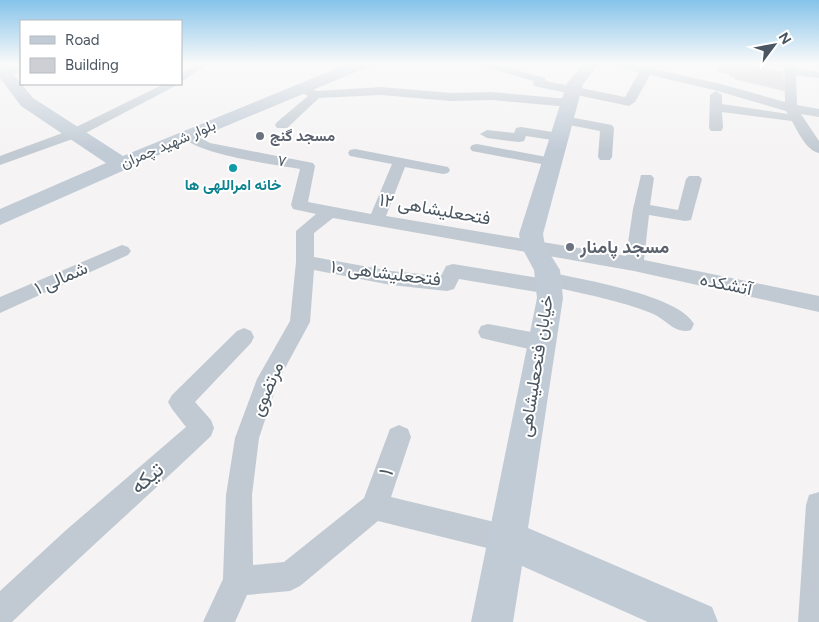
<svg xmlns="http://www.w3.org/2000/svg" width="819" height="622" font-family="Figtree,Vazirmatn,sans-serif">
<rect width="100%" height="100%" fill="#f5f3f3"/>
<path fill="#cdcfd5" stroke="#d7d9de" d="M721 63H754L756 67 783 72 785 91 735 79V77L730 76V74L718 72Z"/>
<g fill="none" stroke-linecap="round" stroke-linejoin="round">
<path fill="#c1cad2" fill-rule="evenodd" d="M197 63H210L181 82V74Z
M473 63H492L545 78 546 81 625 97 639 73 608 63H630L644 67 647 63H658L654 69 721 84 785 102 784 63H796V68L819 72V78L796 75 797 105 819 109V117L801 114 819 141V153C806 150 798 132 792 121L722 112 723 128 721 131H711L709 128 710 95 716 91 722 95V104L788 114 786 111 714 90 650 75 635 102 629 106 534 86 533 81Z
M21 66V72L0 77V71Z
M164 84H179L78 137 0 165V156L68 131Z
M301 85 317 91 381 87 451 93 492 92 569 99 575 103 569 107 492 100 451 101 381 95 319 98 287 128H277L275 125 277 122 308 96 295 89Z
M564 116 612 125 614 128 612 157 610 160H600L598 157 600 131 559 123 557 120 559 117Z
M521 127 559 133 566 137 559 141 526 136 524 141 519 142 487 138 480 134 487 130 514 133 516 128Z
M188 131 210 143 313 163 315 166 308 202 371 214 392 164 350 156 348 153 350 150 355 149 448 167 450 170 448 173 443 174 405 167 386 216 626 256 633 209 641 175H651L654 178 650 205 678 210 686 179 689 176H699L702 179 691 220 685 221 649 215 644 260 819 296V312L634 271 333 218 314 233V257L391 271 441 276 446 266 453 264 539 278 541 274 548 272C580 279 679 295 694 324L691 330C675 335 665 318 651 313 621 301 589 295 558 288L556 292 549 294 459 279 454 289 447 291 391 285 314 270 310 322 278 381 259 438 252 495 253 565 284 562 364 498 390 429 399 425 408 429 411 437 391 497 507 525 517 529 521 539 517 549 507 553 378 521 300 586 290 591 247 595 235 622H203L223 579 226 495 235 438 257 379 290 321 296 262V231L316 214 293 209 291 205 300 169C273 164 196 155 181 135L183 132Z
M477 144 552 158 557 159 559 162 557 165 552 166 472 151 470 148 472 145Z
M122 245 128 247 131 251 128 255 0 313V297Z
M488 324 542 334 549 337 553 343 549 349 542 352 481 338 478 332 481 326Z
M244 328 251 331 254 337 251 343 195 402 211 420 214 428 211 436C145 499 77 559 12 622H0V591L65 531 186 427 172 409 168 402 172 395 237 331Z
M819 492V622H798L806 505 809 495Z"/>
<path fill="#c1cbd6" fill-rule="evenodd" d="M0 63 5 64 33 98 123 156 350 63H372L370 66 195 139 0 225V209L106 163 21 106 0 78Z
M584 63H600L583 84 543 234 545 246 560 270 563 298 528 528 712 607 718 622H648L522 566 513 622H471L537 298 534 270 521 246 519 234 567 83Z"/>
</g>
<linearGradient id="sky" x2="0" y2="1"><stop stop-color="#85c3ea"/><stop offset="0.42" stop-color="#fafafa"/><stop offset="1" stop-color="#fafafa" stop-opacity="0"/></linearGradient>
<rect width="819" height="151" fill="url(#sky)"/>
<g fill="#6b7280" stroke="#fff" stroke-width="2">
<circle cx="260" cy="136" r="5"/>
<circle cx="570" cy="247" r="5"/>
</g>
<circle fill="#0f9aa8" stroke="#fff" stroke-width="2" cx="233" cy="168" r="5"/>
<g text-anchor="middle" stroke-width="4" stroke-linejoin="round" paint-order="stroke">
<g font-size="15" font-weight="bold" fill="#5b616d" stroke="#fff" text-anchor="start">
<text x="270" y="141">مسجد گنج</text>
</g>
<g font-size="15" fill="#4a5661" stroke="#fff">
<text transform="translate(168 144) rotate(-23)" y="5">بلوار شهید چمران</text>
<text transform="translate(282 161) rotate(11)" y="5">۷</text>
</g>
<g font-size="15" font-weight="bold" fill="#0d838f" stroke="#fff">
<text x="233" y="190">خانه امراللهی ها</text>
</g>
<g font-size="18" fill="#4a5661" stroke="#fff">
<text transform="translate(435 209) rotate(10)" y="6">فتحعلیشاهی ۱۲</text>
<text transform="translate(386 273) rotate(7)" y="6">فتحعلیشاهی ۱۰</text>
<text transform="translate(61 278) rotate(-24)" y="6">شمالی ۱</text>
<text transform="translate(726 284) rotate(12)" y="6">آتشکده</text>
<text transform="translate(536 366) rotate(-81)" y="6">خیابان فتحعلیشاهی</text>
<text transform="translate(267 389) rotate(-67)" y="6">مرتضوی</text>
</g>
<g font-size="18" font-weight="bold" fill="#5b616d" stroke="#fff" text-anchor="start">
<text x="580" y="253">مسجد پامنار</text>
</g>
<g font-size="21" fill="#4a5661" stroke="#fff">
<text transform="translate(386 472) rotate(-70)" y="7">۱</text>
<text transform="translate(147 478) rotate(-41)" y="7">تیکه</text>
</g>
</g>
<rect x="20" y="20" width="162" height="65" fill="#ffffff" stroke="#b7bbc0"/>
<rect x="30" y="36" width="25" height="8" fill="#c1cbd6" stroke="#b7bbc0"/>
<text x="65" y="45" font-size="15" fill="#4a5661">Road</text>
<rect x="30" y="58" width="25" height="15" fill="#cdcfd5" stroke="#b7bbc0"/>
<text x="65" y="70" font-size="15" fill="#4a5661">Building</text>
<g transform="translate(774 45) rotate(58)" stroke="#ffffff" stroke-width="4" paint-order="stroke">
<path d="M0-4L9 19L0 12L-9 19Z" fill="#4a5661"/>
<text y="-8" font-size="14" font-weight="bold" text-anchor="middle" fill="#4a5661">N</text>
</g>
</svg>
